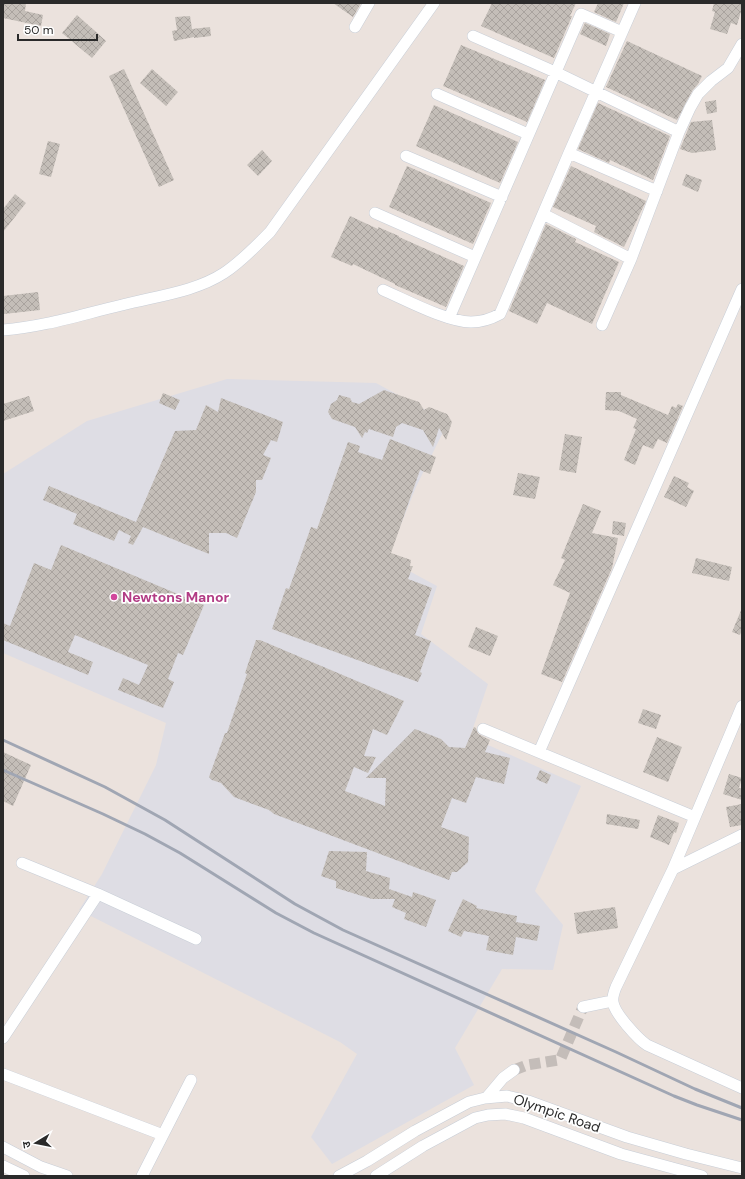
<svg xmlns="http://www.w3.org/2000/svg" width="745" height="1179" font-family="'DM Sans','Noto Sans Devanagari',sans-serif">
<defs>
<pattern id="building-cross-hatch" width="8" height="8" patternUnits="userSpaceOnUse"><rect width="8" height="8" fill="#c4beb8"/><path d="M0 0l8 8M0 8l8-8" fill="none" stroke="#a9a39e"/></pattern>
</defs>
<rect width="100%" height="100%" fill="#ebe2dd"/>
<path fill="#dedde4" d="M227 379 376 383 448 422 416 487 387 559 437 586 421 634 488 684 470 737 581 786 535 891 563 925 553 970 502 969 455 1048 474 1085 332 1164 311 1137 357 1054 340 1042 79 910 102 874 156 765 166 723 3 653V474L87 421Z"/>
<path fill="url(#building-cross-hatch)" d="M3 3H26L25 11 43 15 41 26 3 18Z
M333 3H361L353 17Z
M492 3H576L570 16H572L554 58 481 26Z
M598 3H624L616 22 594 12Z
M714 3H742V8L737 25 731 23 727 34 710 29 715 12 712 11Z
M77 15 106 41 92 58 62 33Z
M190 16 192 29 210 27 211 36 194 38V37L174 41 172 31 177 30 175 17Z
M585 23 610 34 606 46 580 34Z
M627 41 702 76 698 84 692 91 677 120 606 87Z
M461 45 545 80 527 122 443 86Z
M124 69 174 180 159 187 109 76Z
M152 69 178 92 166 106 140 83Z
M716 100 717 112 707 114 705 102Z
M598 103 670 136 653 180 610 160 609 163 578 149Z
M434 105 518 142 500 183 416 146Z
M712 120 716 150 692 153 680 149 691 122Z
M48 141 60 144 51 177 39 174Z
M262 150 272 161 258 176 247 165Z
M407 166 491 203 473 244 389 207Z
M571 166 646 201 624 247 594 232 596 226 553 207Z
M686 174 702 180 698 192 682 185Z
M15 194 26 203 3 232V209Z
M350 216 378 229V227L399 236V237L464 266 446 307 395 285V284L353 264 352 266 331 257Z
M546 224 576 239 575 242 619 262 592 324 547 303 537 324 509 311Z
M38 292 40 310 4 314 3 296Z
M384 390 419 402 424 410 429 407 447 414 452 422 446 440 439 428 433 447 423 430 402 423 396 427 393 437 369 429 367 433 365 432 362 438 355 427 332 419 328 412 331 404 337 400 339 395 350 398 352 402 359 404Z
M606 392H621V395L668 415 672 406 676 408 678 404 683 406 667 443 658 439 653 449 643 445 635 465 624 460 636 429 633 428 637 419 619 411 605 410Z
M163 393 180 400 175 410 159 403Z
M29 396 34 411 3 421V404Z
M221 398 283 422 277 442 271 440 263 455 271 458 262 480H256V492L237 538 226 533H209V554L143 527 133 545 128 543 131 536 119 530 114 541 73 524 77 514 43 500 49 486 136 522 175 431 196 430 206 405 218 412Z
M565 434 582 437 576 473 559 470Z
M390 439 436 457 430 474 420 470 391 553 411 560 410 566H413L408 579 432 588 415 635 431 641 420 672 422 673 418 682 272 629 286 588 289 589 311 527 317 529 348 442 360 446 358 452 382 460Z
M518 473 540 477 535 499 513 495Z
M674 476 689 483 687 487 694 491 686 507 664 497Z
M583 504 601 511 592 533 618 538 612 568 562 682 541 674 570 593 553 585 565 560 561 558Z
M613 521 626 523 624 536 612 534Z
M61 545 204 605 183 655 178 653 168 679 174 682 163 708 118 690 123 678 139 685 148 665 75 635 68 652 93 662 88 675 3 640V623L10 626 34 563 51 570Z
M696 558 732 567 729 581 692 573Z
M742 608V630L740 635 732 632Z
M476 627 498 636 490 656 468 647Z
M256 640H260L404 701 387 735 373 729 364 756 376 757 368 773 354 767 345 791 385 806 386 778H366L415 729 441 739 449 747 465 748 474 727 476 728 478 734 490 740 485 752 510 758 504 784 476 777 466 803 452 798 441 827 469 837 468 862 457 872H452L449 880 274 814 269 810 234 797 221 783 212 780 209 777 225 733H227L247 674 245 673Z
M643 709 661 715 656 729 638 723Z
M657 737 682 747 668 782 643 772Z
M3 752 31 765 13 806 3 801Z
M540 770 551 775 547 784 536 779Z
M729 774 742 778 739 788 742 789V800L723 794Z
M742 804V825L730 827 726 807Z
M607 814 640 820 638 829 606 824Z
M658 815 679 823 676 833 674 832 669 845 650 837Z
M329 851 367 852 366 871 390 878 389 889 412 897 413 892 436 900 426 927 404 919 406 913 392 907 395 899H372L336 888V881L321 876Z
M463 899 477 906 476 908 517 916 516 922 540 926 537 941 516 937 513 955 486 950 489 936 464 931 461 937 448 931Z
M615 907 618 928 577 934 574 913Z"/>
<g fill="none" stroke-linecap="round" stroke-linejoin="round">
<path stroke="#c4bdb9" stroke-width="11" stroke-dasharray="11 5.5" stroke-linecap="butt" d="M514 1070 527 1065 558 1060 561 1058 583 1007"/>
<g stroke="#c8ced7" stroke-width="12">
<path id="minor" d="M355 27 369 3
M473 36 555 72 679 132
M437 94 528 134
M569 153 657 191
M406 156 502 197
M375 213 475 257
M543 214 631 259
M383 290C406 300 447 322 471 322 481 322 491 319 500 314L569 153 635 3
M449 318 581 14 622 32
M602 325 631 259 679 132 690 108 698 94 711 81 728 68 742 44
M3 330C44 327 83 314 122 305 156 296 195 292 224 273 241 262 255 247 270 232L434 3
M742 706 673 869 616 987C614 992 612 997 613 1002 614 1013 638 1039 647 1045L742 1088
M483 729 695 817
M539 752 742 289
M22 863 98 894 196 939
M673 869 742 835
M583 1007 612 1001
M3 1038 98 894
M3 1074 163 1135
M487 1097 503 1078 514 1070
M3 1147 41 1167 67 1176
M3 1166 24 1176
M142 1176 191 1080
M339 1176 367 1161 415 1131 469 1102 485 1098 507 1096 528 1101 627 1137 686 1154 742 1168
M376 1176 423 1146 475 1118 488 1115 505 1114 524 1118 621 1154 702 1176"/>
</g>
<use href="#minor" stroke="#fff" stroke-width="11"/>
<path stroke="#a0a6b3" stroke-width="3" d="M3 740 105 787 165 820 295 904 343 930 616 1052 695 1089 742 1108
M3 770 103 814 145 834 180 853 276 913 314 933 674 1096 697 1105 742 1120"/>
</g>
<circle fill="#d1479c" stroke="#fff" stroke-width="1.5" cx="114" cy="597" r="4"/>
<g text-anchor="middle" stroke-width="3.5" stroke-linejoin="round" paint-order="stroke">
<g font-size="14" font-weight="bold" fill="#b23c85" stroke="#fff" text-anchor="start">
<text x="122" y="602">Newtons Manor</text>
</g>
<g font-size="14" fill="#2a2a2a" stroke="#fff">
<text transform="translate(557 1113) rotate(19)" y="5">Olympic Road</text>
</g>
</g>
<rect width="745" height="1179" fill="none" stroke="#2a2a2a" stroke-width="8"/>
<g transform="translate(36 1143) rotate(260)" stroke="#ffffff" stroke-width="3" paint-order="stroke">
<path d="M0-3L7 15L0 10L-7 15Z" fill="#2a2a2a"/>
<text y="-6" font-size="11" font-weight="bold" text-anchor="middle" fill="#2a2a2a">उ</text>
</g>
<path d="M18 34v6h79v-6" fill="none" stroke="#2a2a2a" stroke-width="2"/>
<text x="24" y="34" font-size="12" fill="#2a2a2a" stroke="#ffffff" stroke-width="3" paint-order="stroke">50 m</text>
</svg>
